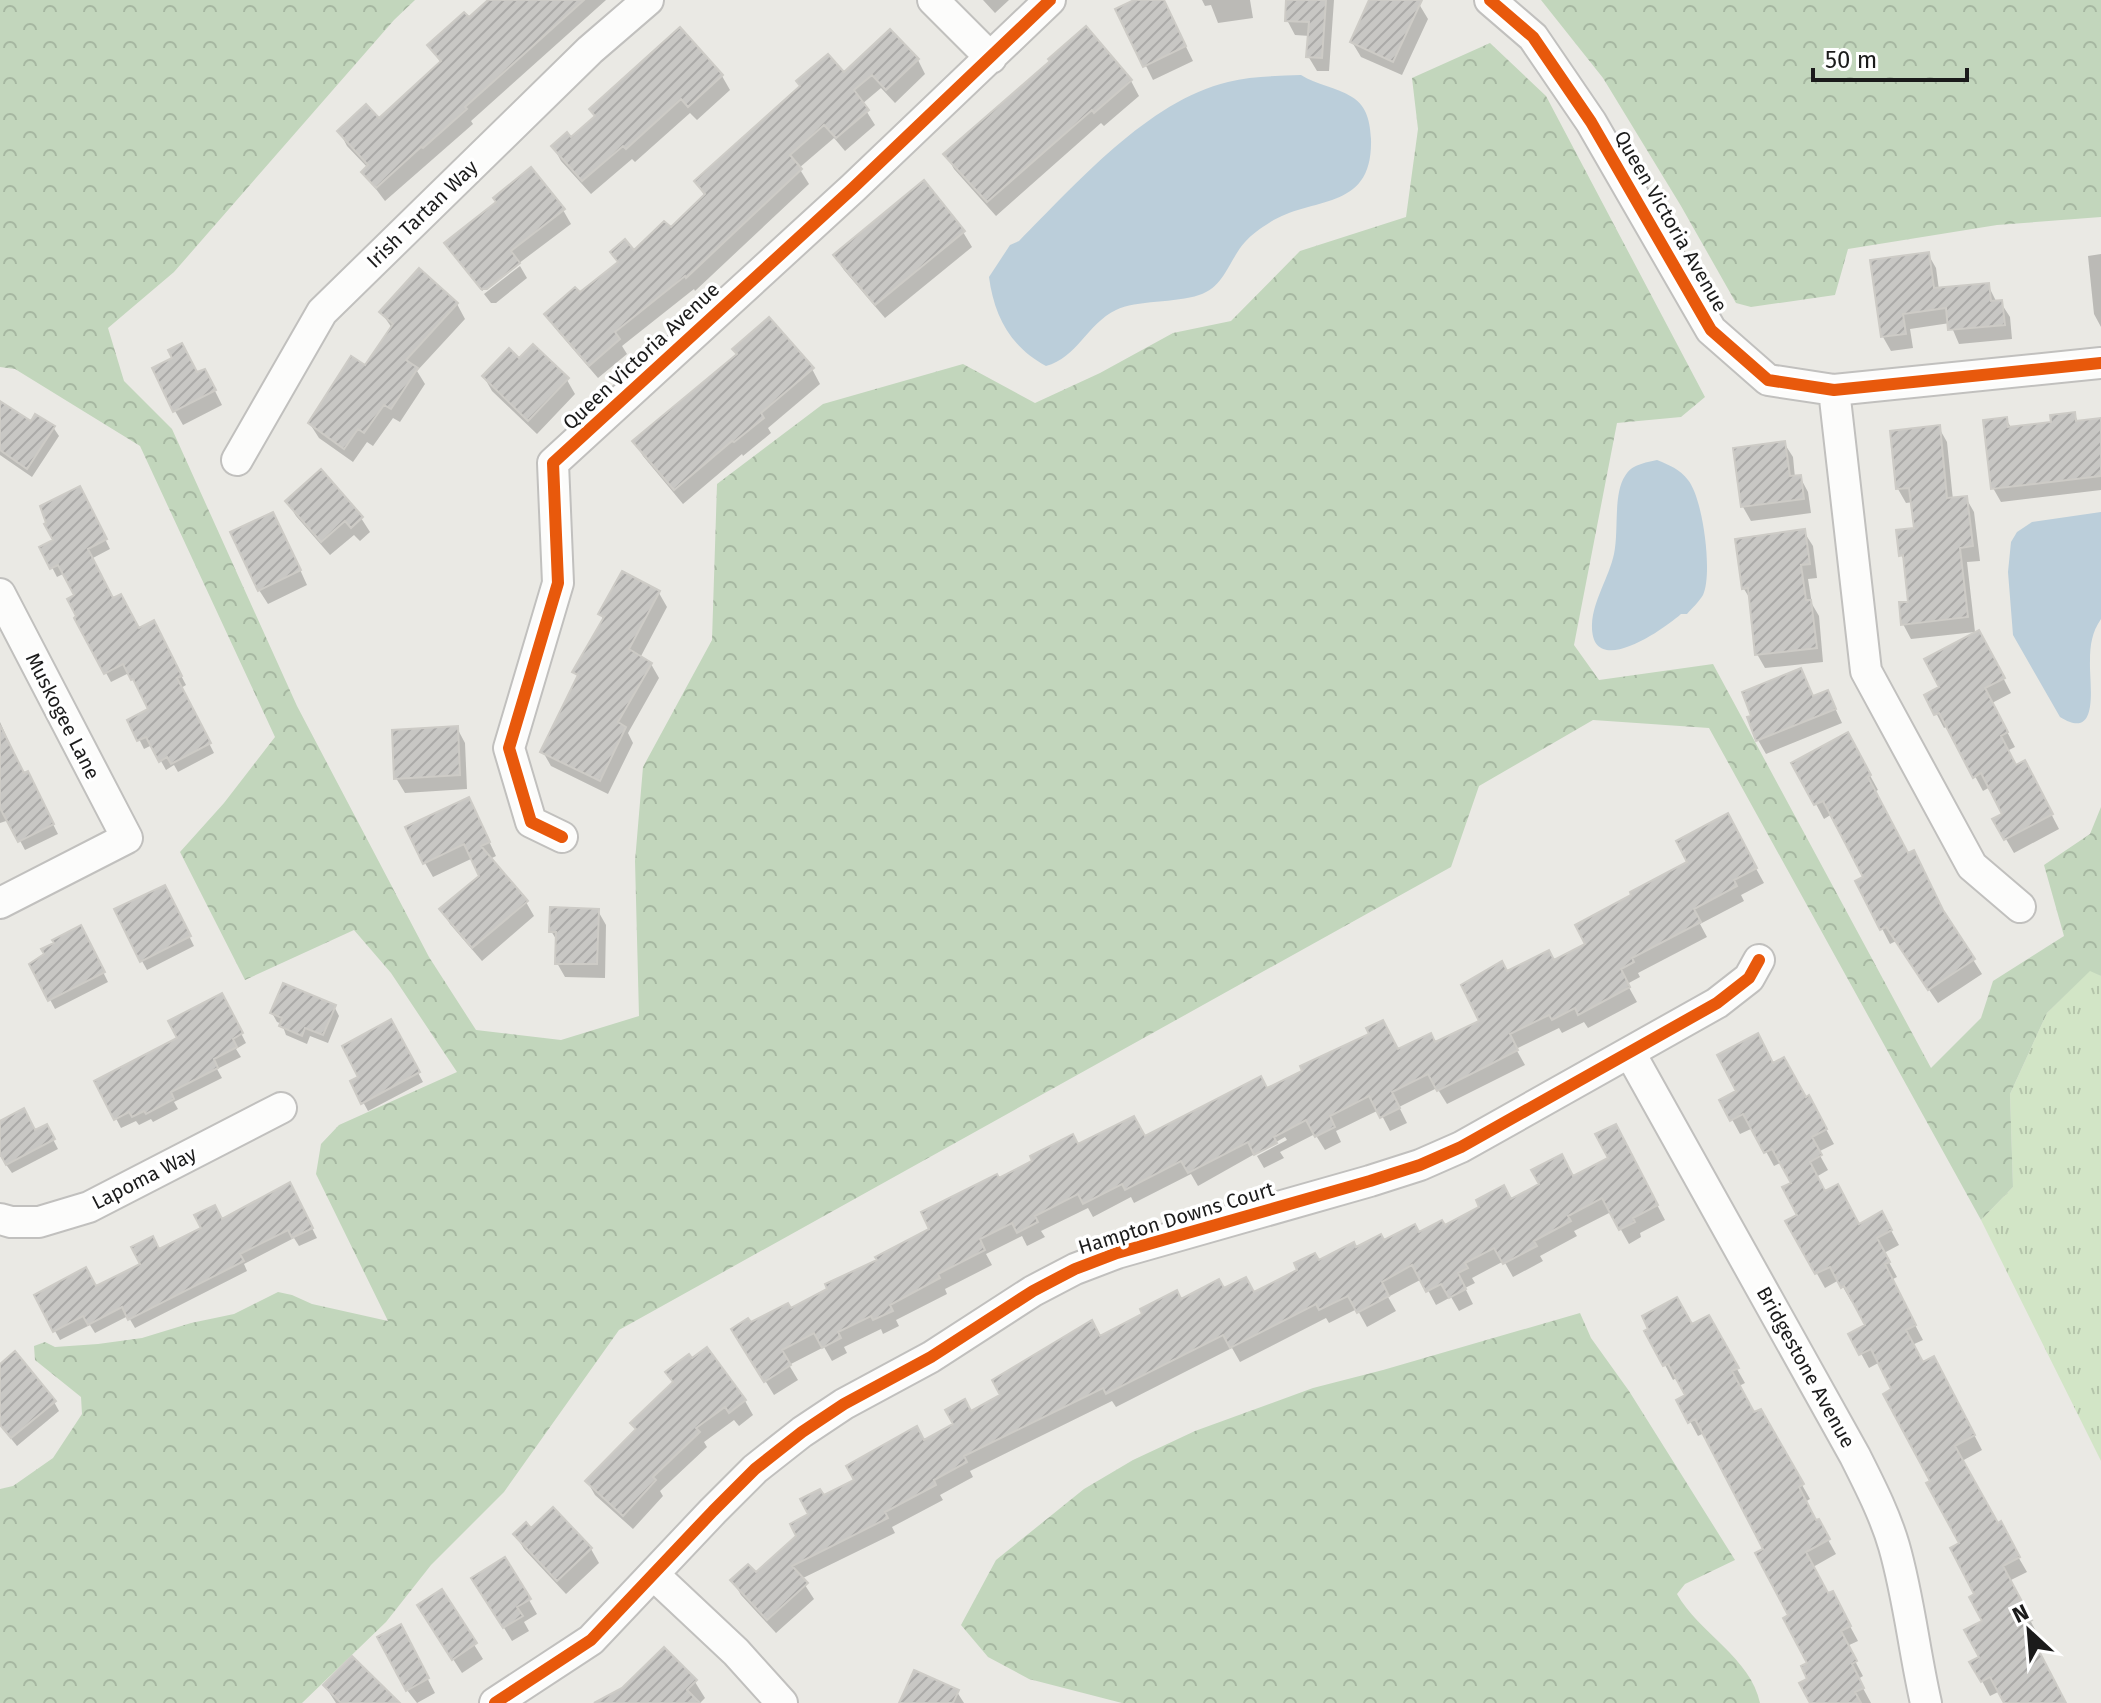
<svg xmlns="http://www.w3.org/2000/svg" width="2101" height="1703" font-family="'Fira Sans',sans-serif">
<defs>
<pattern id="grass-tufts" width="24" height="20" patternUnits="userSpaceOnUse" patternTransform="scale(2)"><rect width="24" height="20" fill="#d2e5c6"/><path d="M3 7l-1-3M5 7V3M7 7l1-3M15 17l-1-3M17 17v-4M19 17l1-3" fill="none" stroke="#b4c4aa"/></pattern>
<pattern id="forest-crowns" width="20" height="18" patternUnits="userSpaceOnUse" patternTransform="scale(2)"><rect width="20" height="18" fill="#c2d6bc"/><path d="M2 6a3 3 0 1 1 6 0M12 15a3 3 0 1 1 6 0" fill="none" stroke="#a6b7a1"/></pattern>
<pattern id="building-hatch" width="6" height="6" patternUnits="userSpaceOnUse" patternTransform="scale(2)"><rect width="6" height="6" fill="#c8c7c4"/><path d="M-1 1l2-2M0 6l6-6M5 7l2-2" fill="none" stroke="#abaaa8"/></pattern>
</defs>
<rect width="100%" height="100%" fill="#eae9e4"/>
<path fill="url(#grass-tufts)" d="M2090 970 2101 976V1461L1981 1220 2013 1187 2010 1094 2047 1013Z"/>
<path fill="url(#forest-crowns)" d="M0 0H415L394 20 174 272 108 328 124 381 172 429 297 706 429 957 476 1030 561 1040 639 1016 635 861 643 767 712 640 717 484 823 404 963 364 1035 403 1100 373 1173 333 1231 321 1300 251 1406 217 1418 129 1412 78 1490 43 1546 96 1705 397 1681 417 1617 423 1574 645 1599 680 1713 664 1931 1068 1981 1018 1993 981 2064 936 2044 865 2090 834 2101 807V976L2090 971 2047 1013 2010 1094 2013 1187 1981 1220 1709 728 1593 720 1479 786 1451 867 619 1330 504 1492 431 1565 386 1622 302 1703H0V1489L13 1486 53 1458 82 1414 81 1397 35 1360 34 1346 45 1342 55 1347 98 1344 142 1338 191 1323 234 1314 278 1292 292 1295 312 1304 388 1321 316 1174 321 1144 339 1125 457 1072 391 973 354 930 245 980 180 852 224 803 275 737 140 446 15 369 0 367Z
M1541 0H2101V217L1997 225 1848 249 1835 295 1751 307 1736 303 1681 206 1603 78Z
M1580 1313 1591 1338 1629 1391 1735 1560 1685 1584 1677 1594C1699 1633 1751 1658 1760 1703H1122L1029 1679 988 1657 961 1625 996 1560 1084 1489 1133 1460 1195 1431 1313 1388 1383 1370Z"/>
<path fill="#bbceda" d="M1301 75C1317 85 1336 87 1352 97 1367 106 1370 122 1371 139 1373 213 1311 195 1269 223 1261 228 1251 235 1245 242 1228 261 1225 287 1199 295 1176 303 1136 300 1116 310 1087 324 1077 358 1046 366 1010 347 994 315 989 277L1010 245 1019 241C1076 184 1148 101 1228 82 1251 76 1277 76 1301 75Z
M1657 460C1669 465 1680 469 1688 480 1703 498 1713 574 1703 595 1699 602 1692 608 1687 614H1681C1663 630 1590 681 1592 624 1593 601 1609 577 1614 554 1619 531 1613 494 1625 476 1632 464 1645 463 1657 460Z
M2101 512V619C2092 632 2090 645 2090 661 2089 682 2101 743 2060 717L2013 635 2008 572 2011 542 2017 532 2032 522Z"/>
<path fill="#0003" d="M491 0H606L471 121 473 124 385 201 363 172 368 168 347 146 340 132 379 121 441 63 430 46 469 20Z
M983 0H1009L995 13Z
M1138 0H1163L1193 61 1153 80 1118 10Z
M1202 0H1250L1253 18 1218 23 1211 5 1205 6Z
M1288 0H1334L1329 71H1317L1308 56 1310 36 1295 35 1287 20Z
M1372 0H1410L1419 4 1428 19 1402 75 1361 57 1352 42Z
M1086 29 1131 81 1139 96 1104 126 1101 123 996 216 954 169 946 154 1052 62Z
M680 30 722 76 730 90 697 120 690 113 635 162 632 159 591 194 561 161 553 146 571 140 596 117Z
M918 60 925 74 895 103 881 88 862 104 875 125 845 151 834 138 799 168 809 184 695 291 694 289 622 346 627 354 598 378 555 328 547 314 580 295 619 264 612 252 634 253 671 230 705 196 696 182 843 75Z
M563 210 571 224 482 291 447 244Z
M963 232 972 247 885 318 844 270 835 256Z
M1928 254 1936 268 1939 290 1988 285 1997 303H2001L2010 317 2012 339 1959 344 1950 323 1910 329 1913 348 1891 351 1883 337Z
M2101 254V327L2094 314 2088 256Z
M520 266 527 278 496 303H491L484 294Z
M419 270 457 304 465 319 417 371 425 384 400 422 393 418 373 446 367 442 353 462 319 438 310 424 366 368 392 328 381 312Z
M519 361 567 380 575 394 537 434 492 391 484 377Z
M812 369 820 384 768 428 771 433 743 456 742 454 683 504 643 456 635 442Z
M197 375 212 385 222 405 183 425 175 411Z
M0 407 32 423 53 427 59 436 32 477 0 455Z
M2074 414 2079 423 2101 420V490L2001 502 1993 488 2006 419 2012 429 2053 424Z
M1939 428 1947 442 1953 500 1966 498 1974 512 1980 561 1967 562 1975 632 1911 639 1903 624 1910 603 1906 563 1901 555 1916 530 1913 502 1906 503 1898 489Z
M1784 443 1793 457 1795 478 1800 477 1808 492 1811 513 1751 521 1743 507Z
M84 497 110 549 91 559 112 601 138 630 158 632 186 685 181 688 214 753 178 772 174 765 166 770 152 745 144 749 130 721 151 710 129 673 111 682 76 618 77 596 65 573 57 577 42 548 55 541Z
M287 501 361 518 370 532 360 541 354 535 330 555 296 516Z
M281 528 307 585 268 604 259 590Z
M1804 532 1813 546 1817 578 1808 579 1812 604 1819 616 1823 662 1765 668 1757 654 1752 602 1744 589Z
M659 593 667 607 640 658 651 664 659 678 628 733 633 743 608 794 551 766 543 752 578 678 575 672 604 620 600 614Z
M1987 647 2011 693 1992 703 2015 747 2007 751 2015 768 2032 777 2059 829 2014 853 1995 820 2005 814 1990 787 1983 791 1948 726 1944 728 1927 696 1942 688Z
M1801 670 1814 698 1828 693 1842 723 1766 754 1758 740Z
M0 722 24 775 32 783 58 834 25 850 9 820 0 823Z
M457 728 465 743 467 789 405 793 396 778Z
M1848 735 1878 790 1874 792 1908 856 1982 974 1938 1003 1896 941 1890 944 1858 882 1865 878 1832 814 1824 819 1794 763Z
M476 814 496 856 490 859 526 902 534 916 482 961 450 924 442 910 481 876 473 858 433 877 425 863Z
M1727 816 1764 883 1741 895 1744 901 1700 924 1707 937 1638 973 1640 977 1627 984 1637 1002 1588 1028 1584 1022 1562 1033 1559 1028 1516 1049 1525 1065 1447 1104 1437 1088 1399 1107 1407 1123 1390 1131 1379 1110 1336 1131 1341 1142 1325 1150 1315 1134 1280 1152 1284 1158 1264 1168 1257 1156 1287 1140 1285 1137 1198 1186 1191 1174 1134 1203 1131 1197 1093 1217 1088 1208 1041 1231 1045 1237 1027 1246 1022 1236 986 1254 992 1265 945 1289 947 1294 896 1320 899 1326 883 1334 881 1329 844 1347 847 1353 832 1361 824 1347 789 1365 798 1380 774 1395 742 1343 750 1324 790 1310 880 1261 932 1230 998 1180 1078 1147 1145 1139 1267 1091 1398 1051 1435 1044 1482 1022 1506 973 1553 962 1587 945 1690 862Z
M169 896 194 946 147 970 142 961Z
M598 911 606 925 605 978 565 977 557 963 558 942 551 931Z
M85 936 108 982 55 1009 32 965Z
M226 1004 246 1043 236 1049 241 1057 217 1069 222 1078 174 1102 178 1109 153 1122 151 1119 139 1125 136 1121 121 1128 97 1082 179 1039Z
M334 1006 339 1016 328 1043 310 1036 307 1044 286 1035 282 1024 277 1022 272 1013Z
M391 1022 423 1082 368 1111 352 1082 361 1078Z
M1773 1065 1806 1099 1809 1098 1834 1144 1818 1152 1828 1170 1816 1177 1825 1194 1859 1226 1882 1214 1899 1245 1884 1253 1897 1277 1891 1280 1923 1340 1912 1345 1923 1365 1942 1373 1982 1450 1962 1461 2027 1572 2009 1581 2038 1635 2031 1639 2064 1703H2006L2000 1691 1990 1696 1972 1662 1981 1658 1984 1622 1961 1544 1880 1362 1869 1368 1851 1335 1867 1326 1853 1299 1851 1301 1839 1280 1825 1288 1788 1222 1800 1216 1793 1184 1782 1162 1774 1166 1753 1128 1740 1134 1722 1101Z
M0 1123 35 1132 46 1126 58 1149 12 1173 0 1156Z
M1623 1140 1665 1220 1640 1233 1641 1237 1629 1244 1611 1212 1574 1231 1577 1236 1540 1256 1543 1261 1513 1277 1504 1261 1472 1278 1475 1283 1465 1288 1473 1304 1459 1311 1451 1297 1436 1305 1422 1279 1388 1297 1396 1311 1367 1327 1357 1309 1329 1323 1326 1318 1240 1362 1232 1348 1116 1407 1112 1401 970 1471 973 1477 940 1495 943 1500 892 1527 895 1533 801 1579 814 1599 776 1633 741 1595 733 1581 756 1575 798 1537 823 1498 955 1425 970 1413 1100 1337 1181 1301 1224 1291 1254 1294 1319 1263 1356 1249 1445 1228 1573 1178 1611 1159Z
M294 1193 317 1238 299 1246 294 1238 244 1264 247 1271 135 1328 128 1316 95 1333 90 1325 60 1340 55 1331 96 1289 142 1265 159 1252 221 1221Z
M1708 1318 1745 1383 1739 1386 1754 1415 1760 1411 1810 1499 1805 1502 1816 1523 1818 1522 1836 1554 1813 1567 1828 1595 1832 1593 1858 1641 1847 1646 1863 1676 1858 1679 1871 1703H1812L1810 1664 1765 1550 1704 1433 1698 1436 1679 1401 1688 1396 1678 1377 1673 1380 1647 1331 1692 1326Z
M0 1366 54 1402 59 1411 17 1446 0 1425Z
M745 1401 753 1415 739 1426 734 1420 704 1442 707 1447 660 1491 663 1496 633 1529 595 1495 587 1481 637 1431 632 1423Z
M531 1531 591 1549 599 1563 566 1594 524 1549 515 1534Z
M474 1579 529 1600 537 1614 524 1622 529 1631 512 1641Z
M441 1592 483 1659 462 1673 428 1620Z
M408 1641 435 1693 417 1703 407 1690Z
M695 1682 705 1698 700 1703H598Z
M325 1686 396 1703H336Z
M957 1692 964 1703H901Z"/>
<path fill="url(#building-hatch)" stroke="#cdcbc6" stroke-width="2" d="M488 0H584L465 107 467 109 423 148 421 147 376 188 361 172 368 165 337 131 366 104 379 118 441 61 427 45 464 12 469 17Z
M1134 0H1164L1186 46 1143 67 1115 9Z
M1286 0H1326L1322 58 1306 57 1309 22 1285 21Z
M1369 0H1422L1393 62 1350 42Z
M1086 26 1132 80 1094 113 1092 110 987 202 943 154 1050 61 1048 59Z
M680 27 723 75 688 107 681 99 626 149 623 146 582 181 551 146 567 132 571 137 595 116 589 109Z
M890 29 919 59 886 90 872 75 854 90 869 110 836 138 824 125 790 155 802 169 686 278 685 276 615 332 620 339 589 366 544 314 575 287 580 292 618 262 610 252 625 239 634 250 664 221 671 227 705 194 694 181 800 86 796 81 828 54 844 72Z
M531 167 565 209 511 251 520 263 487 289H481L444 243 496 202 493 198Z
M924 180 965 231 875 305 833 255Z
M1929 252 1934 288 1989 283 1991 301 2002 300 2005 325 1948 330 1946 308 1903 314 1906 334 1881 337 1870 260Z
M419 268 458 303 406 360 418 368 391 409 384 405 364 433 358 429 344 449 308 423 351 356 365 365 393 324 379 312Z
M769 317 814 368 761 413 764 418 734 442 732 441 674 490 632 441 737 354 732 349Z
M182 343 197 372 205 369 216 390 173 412 152 368 172 358 168 350Z
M533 344 569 378 528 421 482 376 509 348 519 358Z
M0 401 31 421 35 414 55 426 27 469 0 450Z
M2075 412 2076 421 2101 418V476L1991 489 1983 420 2007 417 2008 427 2051 422 2050 415Z
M1940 425 1947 498 1967 496 1973 546 1960 548 1968 617 1901 625 1899 602H1908L1903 555 1899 556 1896 530 1914 528 1909 488 1896 489 1890 431Z
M1785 441 1790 476 1801 475 1804 499 1741 507 1733 448Z
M321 469 363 517 351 528 345 521 321 542 285 501Z
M80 486 107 539 88 549 113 598 121 594 139 628 154 620 182 676 177 678 211 743 171 764 167 757 159 762 146 737 137 741 127 720 148 709 133 679 131 680 123 664 104 674 74 618 76 616 67 599 74 595 58 565 50 569 39 547 53 540 44 524 46 523 40 506Z
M273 512 301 570 258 591 230 532Z
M1805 529 1810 564 1801 565 1806 600H1811L1817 648 1755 655 1748 588 1742 589 1735 539Z
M622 571 660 591 629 649 652 663 618 722 626 727 600 781 540 752 578 675 572 672 604 617 598 614Z
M1979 630 2005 678 1985 688 2008 732 2001 736 2016 765 2025 760 2053 814 2004 840 1992 819 2002 814 1981 773 1973 778 1939 713 1934 715 1924 695 1939 687 1924 659Z
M1801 668 1813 696 1828 690 1836 709 1756 741 1747 717 1751 716 1742 692Z
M0 725 24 773 28 771 54 824 18 842 0 808Z
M458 726 460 775 394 779 392 730Z
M1848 732 1871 775 1868 777 1908 853 1914 850 1943 910 1975 959 1928 990 1886 927 1880 930 1855 881 1863 877 1823 801 1814 805 1791 763Z
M469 797 490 842 481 846 528 901 472 948 439 909 479 876 464 844 423 864 405 827Z
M1728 813 1757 868 1734 880 1737 886 1694 909 1701 922 1632 958 1634 962 1621 969 1630 987 1578 1015 1575 1008 1552 1020 1549 1015 1510 1034 1518 1050 1485 1067 1437 1091 1428 1074 1392 1092 1400 1108 1380 1118 1369 1096 1330 1116 1335 1127 1315 1137 1306 1120 1274 1137 1277 1143 1254 1155 1248 1142 1188 1173 1181 1161 1125 1190 1122 1184 1083 1204 1078 1194 1035 1216 1038 1222 1017 1233 1012 1223 980 1239 985 1250 938 1274 940 1278 890 1305 893 1311 873 1320 871 1316 838 1332 841 1338 822 1348 814 1333 782 1350 791 1365 764 1382 731 1329 748 1318 751 1322 788 1303 791 1308 827 1289 825 1284 877 1260 875 1257 929 1229 921 1212 997 1174 999 1178 1032 1161 1030 1156 1073 1134 1078 1144 1134 1116 1145 1136 1261 1076 1267 1088 1302 1071 1300 1066 1369 1034 1366 1028 1383 1020 1398 1049 1431 1033 1435 1042 1479 1021 1461 985 1502 961 1507 971 1549 950 1554 960 1585 944 1575 925 1631 895 1630 892 1687 862 1676 841Z
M165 885 191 936 140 962 114 909Z
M550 907 599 909 597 964H555L556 932H549Z
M81 925 105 972 48 1001 29 964 44 954 41 949 54 943 52 940Z
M283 983 336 1005 323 1035 305 1028 302 1036 279 1026 282 1018 270 1013Z
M222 993 243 1033 233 1039 237 1047 214 1059 218 1068 171 1092 174 1099 146 1114 144 1111 132 1117 129 1112 114 1120 94 1081 177 1038 168 1021Z
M391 1019 420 1072 361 1104 350 1081 358 1077 342 1046Z
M1758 1033 1773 1063 1784 1057 1806 1097 1809 1095 1827 1129 1812 1137 1822 1155 1810 1162 1825 1191 1838 1184 1859 1224 1882 1211 1892 1230 1877 1238 1890 1262 1885 1264 1916 1325 1906 1330 1923 1362 1934 1356 1975 1435 1955 1446 1998 1523 2001 1521 2020 1557 2003 1566 2032 1620 2025 1624 2066 1703H2004L1990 1677 1981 1682 1969 1662 1979 1657 1964 1630 1982 1621 1969 1597 1974 1594 1950 1548 1959 1543 1926 1483 1930 1481 1883 1394 1891 1389 1871 1349 1859 1355 1848 1334 1865 1325 1844 1286 1841 1288 1830 1267 1815 1274 1785 1221 1797 1215 1782 1187 1791 1183 1772 1149 1764 1153 1743 1114 1730 1121 1719 1100 1736 1091 1717 1055Z
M24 1108 35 1130 47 1124 55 1139 6 1165 0 1154V1121Z
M1616 1124 1658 1205 1633 1218 1635 1222 1619 1230 1602 1198 1568 1216 1571 1221 1534 1241 1537 1246 1503 1264 1494 1248 1465 1263 1468 1268 1458 1273 1466 1289 1449 1298 1441 1284 1426 1292 1412 1265 1382 1282 1389 1296 1357 1313 1348 1296 1319 1310 1316 1304 1230 1348 1223 1335 1106 1394 1103 1388 964 1456 967 1462 934 1480 936 1485 885 1512 888 1518 792 1566 808 1583 767 1620 730 1580 748 1564 756 1572 796 1536 790 1524 808 1514 800 1499 820 1489 824 1495 854 1480 846 1466 917 1426 924 1440 953 1424 945 1410 965 1399 971 1411 1000 1395 992 1380 1092 1320 1100 1336 1142 1314 1140 1309 1177 1290 1181 1299 1219 1279 1224 1288 1246 1277 1254 1292 1297 1270 1294 1263 1315 1253 1319 1260 1354 1242 1356 1247 1381 1234 1384 1240 1415 1224 1419 1232 1442 1220 1445 1225 1479 1207 1476 1200 1504 1185 1511 1199 1539 1184 1531 1170 1562 1154 1573 1176 1608 1158 1595 1134Z
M290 1182 313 1228 292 1238 288 1230 240 1254 244 1261 128 1320 122 1307 88 1325 83 1316 53 1332 34 1295 86 1267 96 1286 140 1264 131 1247 153 1236 159 1249 201 1228 194 1215 215 1205 222 1219Z
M1677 1297 1692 1324 1709 1315 1739 1368 1732 1371 1754 1412 1761 1409 1804 1484 1799 1487 1816 1520 1819 1519 1830 1539 1806 1552 1828 1593 1833 1591 1851 1626 1841 1631 1857 1661 1852 1664 1864 1688 1855 1692 1861 1703H1810L1799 1683 1807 1679 1801 1666 1807 1663 1783 1618 1788 1615 1755 1553 1763 1549 1695 1419 1688 1423 1676 1400 1685 1395 1668 1364 1663 1366 1644 1331 1648 1329 1642 1316Z
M707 1347 746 1400 729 1413 725 1407 696 1428 700 1432 653 1477 656 1480 623 1516 585 1481 636 1429 630 1423 673 1382 665 1372 689 1354 692 1358Z
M15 1351 56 1401 11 1438 0 1425V1364Z
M553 1507 592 1548 557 1581 513 1534 526 1522 531 1528Z
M505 1557 531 1599 517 1607 523 1616 503 1628 471 1578Z
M442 1589 477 1643 452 1660 417 1605Z
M401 1624 429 1678 406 1691 377 1637Z
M664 1647 697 1680 687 1690 700 1703H594L622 1688Z
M352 1656 400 1703H341L323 1685Z
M914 1670 959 1690 953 1703H899Z"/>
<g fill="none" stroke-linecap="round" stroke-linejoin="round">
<g stroke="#c1c0be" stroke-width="34">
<path id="minor" d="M933 0 991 58
M1490 0 1533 37 1591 122 1711 330 1768 380 1834 390 2101 363
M1834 390 1866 671 1972 866 2020 907
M237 460 322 312 590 50 648 0
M0 594 127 838 0 903
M562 837 531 822 509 748 558 583 553 463 853 188 1050 0
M1630 1053 1855 1456C1870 1486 1885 1515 1894 1546 1909 1598 1914 1651 1926 1703
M0 1219 11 1222H39L89 1207 281 1108
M654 1575 736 1652 782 1703
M495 1703 591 1640 713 1511 755 1469 802 1432 844 1404 931 1357 1033 1291 1075 1269 1117 1253 1370 1181 1420 1165 1461 1147 1717 1003 1749 978 1759 960"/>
</g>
<use href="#minor" stroke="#fcfcfb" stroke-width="30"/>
<g stroke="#fff" stroke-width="17">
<path id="cycleway" d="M1490 0 1533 37 1591 122 1711 330 1768 380 1834 390 2101 363
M562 837 531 822 509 748 558 583 553 463 853 188 1050 0
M495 1703 591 1640 713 1511 755 1469 802 1432 844 1404 931 1357 1033 1291 1075 1269 1117 1253 1370 1181 1420 1165 1461 1147 1717 1003 1749 978 1759 960"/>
</g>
<use href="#cycleway" stroke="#e8590c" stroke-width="12"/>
</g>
<g text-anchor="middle" stroke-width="7" stroke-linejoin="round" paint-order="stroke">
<g font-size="20" fill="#1b1b1b" stroke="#fff">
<text transform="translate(422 214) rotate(-44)" y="7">Irish Tartan Way</text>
<text transform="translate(1671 221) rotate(60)" y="7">Queen Victoria Avenue</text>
<text transform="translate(641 356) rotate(-43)" y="7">Queen Victoria Avenue</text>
<text transform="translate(63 716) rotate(63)" y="7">Muskogee Lane</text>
<text transform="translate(144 1178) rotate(-27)" y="7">Lapoma Way</text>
<text transform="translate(1176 1218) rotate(-17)" y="7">Hampton Downs Court</text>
<text transform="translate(1806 1367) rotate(61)" y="7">Bridgestone Avenue</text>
</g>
</g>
<g transform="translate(2029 1631) rotate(334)" stroke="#ffffff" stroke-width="6" paint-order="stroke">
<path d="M0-6L14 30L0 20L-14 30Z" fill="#1b1b1b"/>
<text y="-12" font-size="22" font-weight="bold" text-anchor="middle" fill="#1b1b1b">N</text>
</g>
<path d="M1813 68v12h154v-12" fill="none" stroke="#1b1b1b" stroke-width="4"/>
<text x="1825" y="68" font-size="24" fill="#1b1b1b" stroke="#ffffff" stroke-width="6" paint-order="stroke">50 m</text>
</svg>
